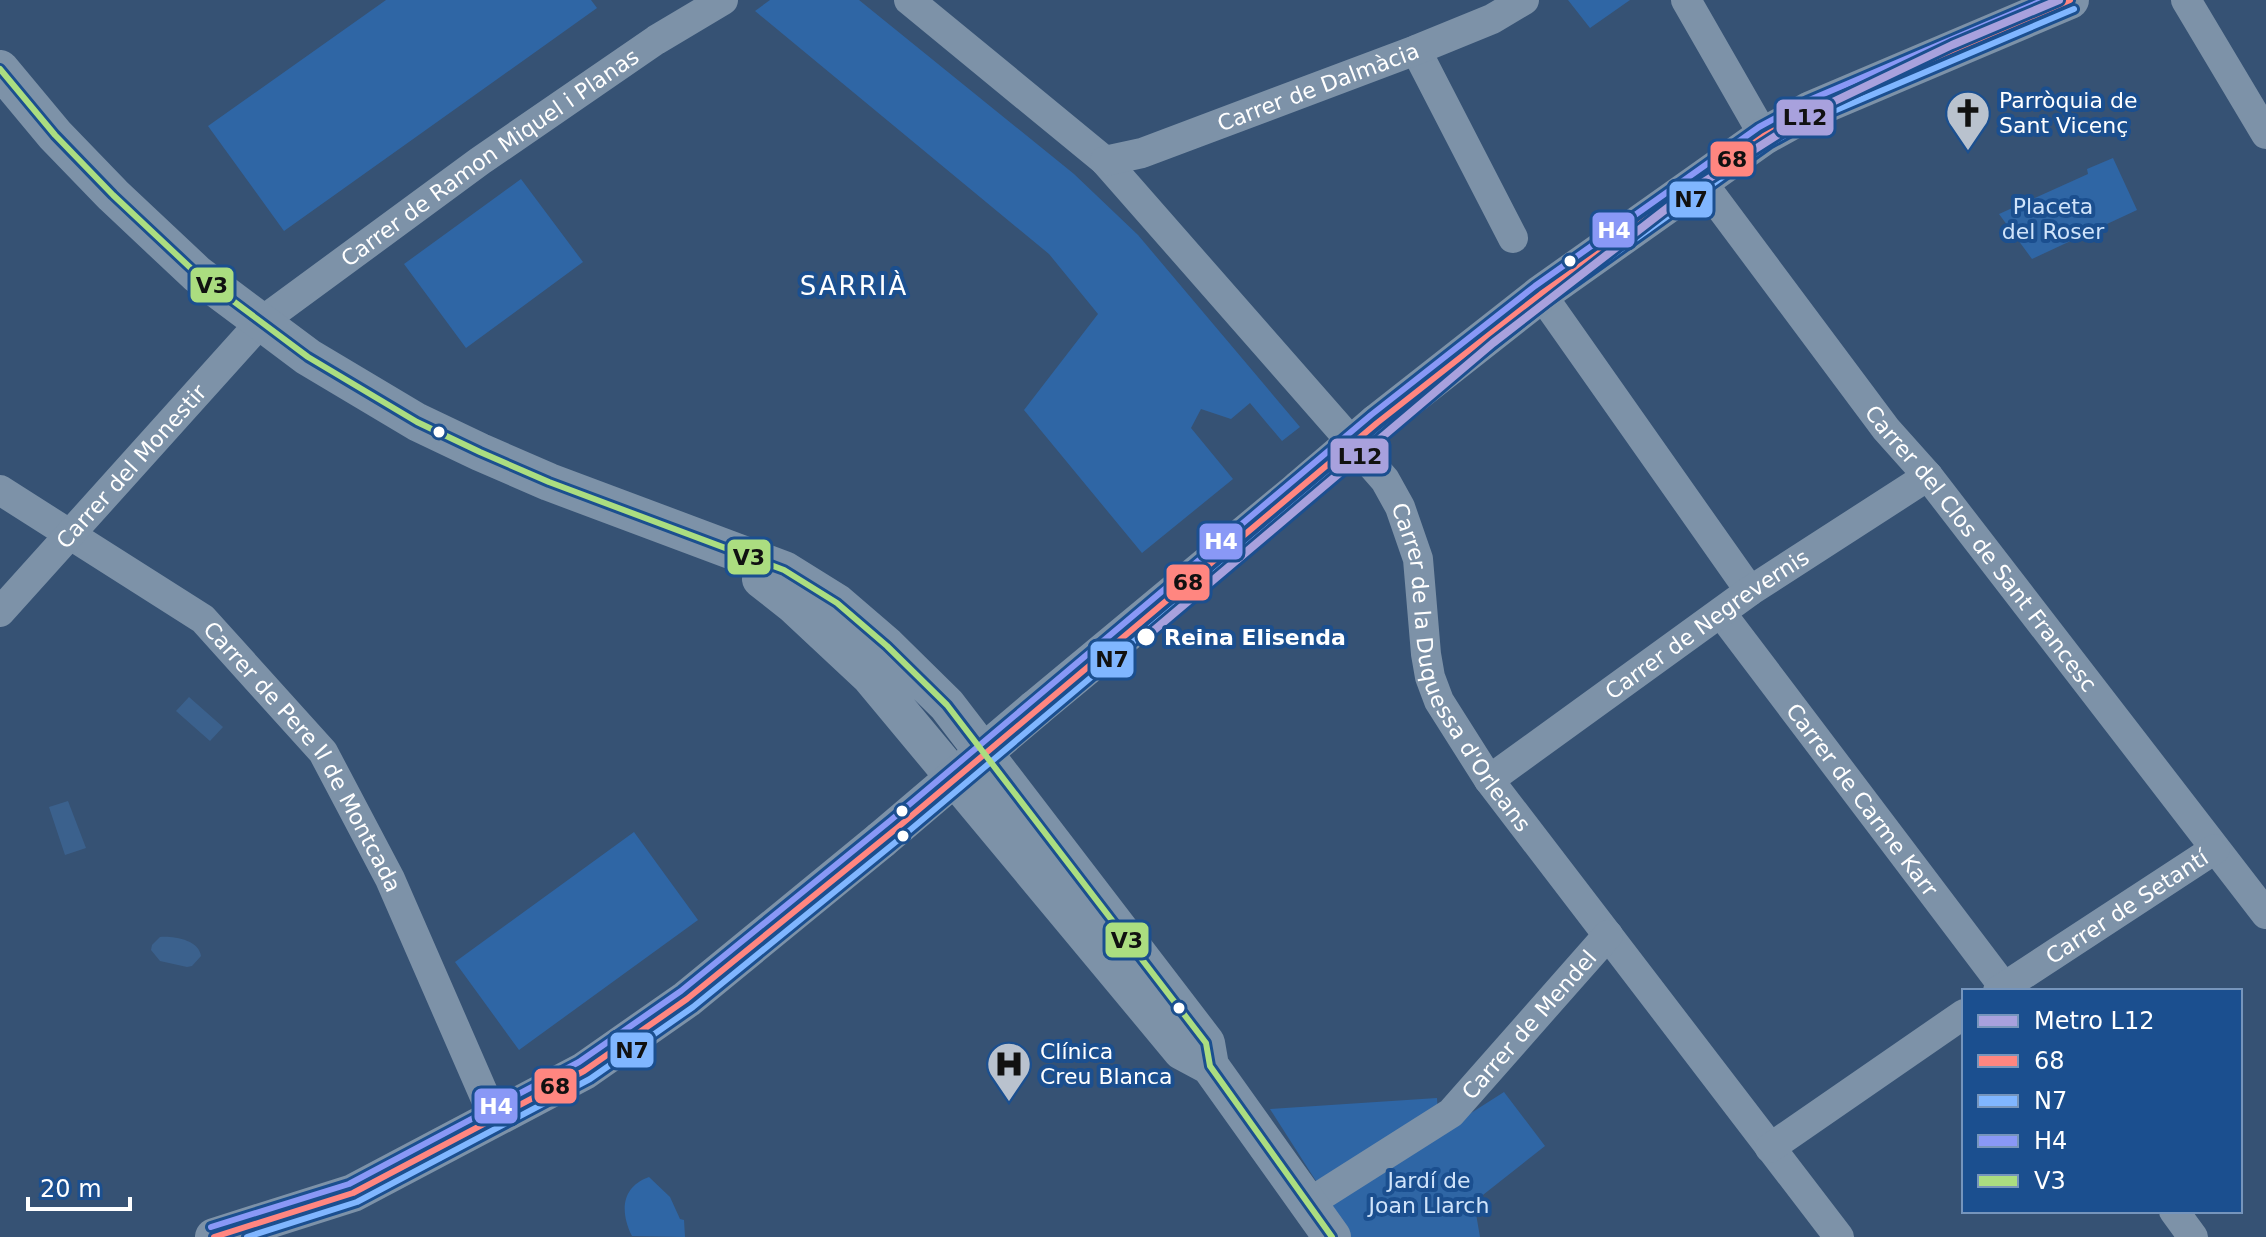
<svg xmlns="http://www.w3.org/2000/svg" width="2266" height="1237" font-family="'DejaVu Sans',sans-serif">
<rect width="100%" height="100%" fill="#365274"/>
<path fill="#2f66a5" d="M386 0H591L597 8 284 231 208 126Z
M770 0H859L1074 174 1138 235 1300 427 1282 441 1250 403 1231 419 1201 409 1191 428 1233 479 1142 553 1024 410 1098 314 1049 254 755 11Z
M1568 0H1630L1590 28Z
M2113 158 2137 210 2032 259 1999 214 2088 174 2087 169Z
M521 179 583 262 466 348 404 264Z
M634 832 698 920 519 1050 455 962Z
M1504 1092 1545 1146 1474 1202 1480 1237H1351L1325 1206Z
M1437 1098 1438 1116 1316 1181 1270 1109Z
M649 1177 670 1197 680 1219 684 1220 685 1237 632 1236C620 1212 621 1187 649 1177Z"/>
<path fill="#3b618d" d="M189 697 223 727 210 741 176 711Z
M68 801 86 848 65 855 49 807Z
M160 937C174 936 199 940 201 956L192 966 187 967 160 961 151 950 152 945Z"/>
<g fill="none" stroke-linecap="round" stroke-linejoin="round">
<g stroke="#7d92a8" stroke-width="30">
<path id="s1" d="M909 0 1105 161 1385 480 1400 507 1418 559 1426 654 1430 677 1439 701 1489 780 1839 1237"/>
<path d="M1686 0 1764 136"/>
<path d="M2186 0 2266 134"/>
<path d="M1416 50 1513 238"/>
<path id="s2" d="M1105 161 1142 153 1416 50 1492 19 1524 0"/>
<path id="s3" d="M1701 181 1886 429 1928 476 2266 914"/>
<path d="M1541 294 1750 591"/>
<path id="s4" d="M0 490 203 619 323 752 390 879 495 1120"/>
<path id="s5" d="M0 612 261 322 480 161 656 40 723 0"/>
<path id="s6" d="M1721 613 2007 991"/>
<path id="s7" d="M1489 780 1750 591 1928 476"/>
<path id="s8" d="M1998 991 2215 849"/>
<path d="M1770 1148 1964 1014"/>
<path id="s9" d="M1309 1203 1451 1113 1608 935"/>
<path d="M2174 1211 2193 1237"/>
</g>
<path stroke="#7d92a8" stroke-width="38" d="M0 69 55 135 113 195 197 274 308 357 417 422 480 452 549 482 784 570 837 603 887 646 947 705 1206 1043 1210 1066
M1377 423 1541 294 1764 136 1811 110 2070 0
M761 579 794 605 870 676 1182 1051 1210 1066 1332 1237
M1035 709 1300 489
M214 1237 353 1193 584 1071 687 999 881 840"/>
<path stroke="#7d92a8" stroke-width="38" d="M1300 489 1377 423
M881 840 1035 709"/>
<g stroke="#1b4f8f" stroke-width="12">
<path id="bus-1" d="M214 1237 353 1193 584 1071 687 999 897 828 1377 423 1541 294 1764 136 1811 110 2070 0"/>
</g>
<g stroke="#1b4f8f" stroke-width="12">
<path id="bus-2" d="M247 1237 357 1202 590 1079 693 1007 903 836 1383 431 1547 302 1769 144 1815 119 2074 9"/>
</g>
<g stroke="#1b4f8f" stroke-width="12">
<path id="bus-3" d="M211 1227 349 1184 579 1062 681 991 891 820 1371 415 1535 286 1759 127 1807 101 2044 0"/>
</g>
<g stroke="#1b4f8f" stroke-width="12">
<path id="bus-4" d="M0 69 55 135 113 195 197 274 308 357 417 422 480 452 549 482 784 570 837 603 887 646 947 705 1206 1043 1210 1066 1332 1237"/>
</g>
<use href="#bus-1" stroke="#ff8680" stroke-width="6"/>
<use href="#bus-2" stroke="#80b6ff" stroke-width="6"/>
<use href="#bus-3" stroke="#8998f6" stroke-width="6"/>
<use href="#bus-4" stroke="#abdd80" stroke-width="6"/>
<g stroke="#1b4f8f" stroke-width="14">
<path id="metro-1" d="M1146 637 1493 343 1688 192 1818 109 1952 45 2059 0"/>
</g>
<use href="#metro-1" stroke="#a8a1dd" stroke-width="8"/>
</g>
<defs>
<g id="church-pin" transform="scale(2.3)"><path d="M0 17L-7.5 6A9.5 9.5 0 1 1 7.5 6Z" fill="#b9c2ce" stroke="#1b4f8f"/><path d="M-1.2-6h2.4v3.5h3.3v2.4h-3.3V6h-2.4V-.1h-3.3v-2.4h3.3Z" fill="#111"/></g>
<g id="hospital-pin" transform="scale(2.3)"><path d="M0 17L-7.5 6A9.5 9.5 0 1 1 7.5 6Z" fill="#b9c2ce" stroke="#1b4f8f"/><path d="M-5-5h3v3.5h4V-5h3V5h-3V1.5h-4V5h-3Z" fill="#111"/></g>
</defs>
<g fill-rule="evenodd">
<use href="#church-pin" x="1968" y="113"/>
<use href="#hospital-pin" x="1009" y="1064"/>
</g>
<g fill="#fff" stroke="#1b4f8f" stroke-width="3">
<circle cx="1570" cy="261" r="7"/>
<circle cx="439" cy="432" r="7"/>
<circle cx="1146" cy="637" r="10"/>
<circle cx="902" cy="811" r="7"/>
<circle cx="903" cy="836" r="7"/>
<circle cx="1179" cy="1008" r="7"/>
</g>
<g text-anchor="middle" stroke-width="8" stroke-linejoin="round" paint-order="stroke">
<g font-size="22" fill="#fff" stroke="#1b4f8f">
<text dy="8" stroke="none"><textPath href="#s2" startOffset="226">Carrer de Dalmàcia</textPath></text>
<text dy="8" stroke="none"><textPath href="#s5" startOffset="672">Carrer de Ramon Miquel i Planas</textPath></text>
<text dy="8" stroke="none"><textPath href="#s5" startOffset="196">Carrer del Monestir</textPath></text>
<text dy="8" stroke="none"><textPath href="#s3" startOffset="462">Carrer del Clos de Sant Francesc</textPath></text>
<text dy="8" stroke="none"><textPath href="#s7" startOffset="268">Carrer de Negrevernis</textPath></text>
<text dy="8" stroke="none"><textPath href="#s1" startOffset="884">Carrer de la Duquessa d'Orleans</textPath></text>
<text dy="8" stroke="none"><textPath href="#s4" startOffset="412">Carrer de Pere II de Montcada</textPath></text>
<text dy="8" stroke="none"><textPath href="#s6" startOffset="234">Carrer de Carme Karr</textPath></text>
<text dy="8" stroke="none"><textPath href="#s8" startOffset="154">Carrer de Setantí</textPath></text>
<text dy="8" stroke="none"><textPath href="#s9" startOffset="286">Carrer de Mendel</textPath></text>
</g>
<g font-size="22" fill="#fff" stroke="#1b4f8f" text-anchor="start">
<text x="1999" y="108">Parròquia de<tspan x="1999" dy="25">Sant Vicenç</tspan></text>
<text x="1040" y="1059">Clínica<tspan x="1040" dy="25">Creu Blanca</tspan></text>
</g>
<g font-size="22" fill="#cfe3fa" stroke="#1b4f8f">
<text x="2053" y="214">Placeta<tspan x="2053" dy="25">del Roser</tspan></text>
<text x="1429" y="1188">Jardí de<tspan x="1429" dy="25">Joan Llarch</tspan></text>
</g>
<g font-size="22" font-weight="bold" fill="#fff" stroke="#1b4f8f" text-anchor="start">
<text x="1164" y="645">Reina Elisenda</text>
</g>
<g font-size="26" letter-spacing="2" fill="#fff" stroke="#1b4f8f">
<text x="854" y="295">SARRIÀ</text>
</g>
</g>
<g stroke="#1b4f8f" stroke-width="3">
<rect x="1775" y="98" width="60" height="39" rx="8" fill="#a8a1dd"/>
<rect x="1709" y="140" width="46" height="38" rx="8" fill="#ff8680"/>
<rect x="1668" y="180" width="46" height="39" rx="8" fill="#80b6ff"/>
<rect x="1591" y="211" width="45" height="38" rx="8" fill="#8998f6"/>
<rect x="189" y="266" width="46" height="38" rx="8" fill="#abdd80"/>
<rect x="1329" y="437" width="61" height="38" rx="8" fill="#a8a1dd"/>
<rect x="1198" y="522" width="46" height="39" rx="8" fill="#8998f6"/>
<rect x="726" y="538" width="46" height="38" rx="8" fill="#abdd80"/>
<rect x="1165" y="563" width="46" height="39" rx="8" fill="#ff8680"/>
<rect x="1089" y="640" width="46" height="39" rx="8" fill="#80b6ff"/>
<rect x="1104" y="921" width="46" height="38" rx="8" fill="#abdd80"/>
<rect x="609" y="1031" width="46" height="38" rx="8" fill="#80b6ff"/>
<rect x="533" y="1067" width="45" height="38" rx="8" fill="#ff8680"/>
<rect x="473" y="1087" width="46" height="38" rx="8" fill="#8998f6"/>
</g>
<g font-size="22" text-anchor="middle" font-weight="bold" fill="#fff">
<text x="1614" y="238">H4</text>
<text x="1221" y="549">H4</text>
<text x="496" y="1114">H4</text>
</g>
<g font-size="22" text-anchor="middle" font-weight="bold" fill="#111">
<text x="1805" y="125">L12</text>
<text x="1732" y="167">68</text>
<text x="1691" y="207">N7</text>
<text x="212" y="293">V3</text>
<text x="1360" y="464">L12</text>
<text x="749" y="565">V3</text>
<text x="1188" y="590">68</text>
<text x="1112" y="667">N7</text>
<text x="1127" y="948">V3</text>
<text x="632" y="1058">N7</text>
<text x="555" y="1094">68</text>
</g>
<rect x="1962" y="989" width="280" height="224" fill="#1b4f8f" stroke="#7695bc" stroke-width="2"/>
<rect x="1978" y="1015" width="40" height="12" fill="#a8a1dd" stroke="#7695bc" stroke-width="2"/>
<text x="2034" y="1029" font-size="24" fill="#ffffff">Metro L12</text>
<rect x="1978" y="1055" width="40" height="12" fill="#ff8680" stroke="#7695bc" stroke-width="2"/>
<text x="2034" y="1069" font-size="24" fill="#ffffff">68</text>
<rect x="1978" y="1095" width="40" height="12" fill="#80b6ff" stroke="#7695bc" stroke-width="2"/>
<text x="2034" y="1109" font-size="24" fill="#ffffff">N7</text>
<rect x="1978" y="1135" width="40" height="12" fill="#8998f6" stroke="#7695bc" stroke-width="2"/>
<text x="2034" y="1149" font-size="24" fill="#ffffff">H4</text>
<rect x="1978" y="1175" width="40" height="12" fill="#abdd80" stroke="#7695bc" stroke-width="2"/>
<text x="2034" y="1189" font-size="24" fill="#ffffff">V3</text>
<path d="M28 1197v12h102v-12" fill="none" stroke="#ffffff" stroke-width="4"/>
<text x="40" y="1197" font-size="24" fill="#ffffff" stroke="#1b4f8f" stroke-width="6" paint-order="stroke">20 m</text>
</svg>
